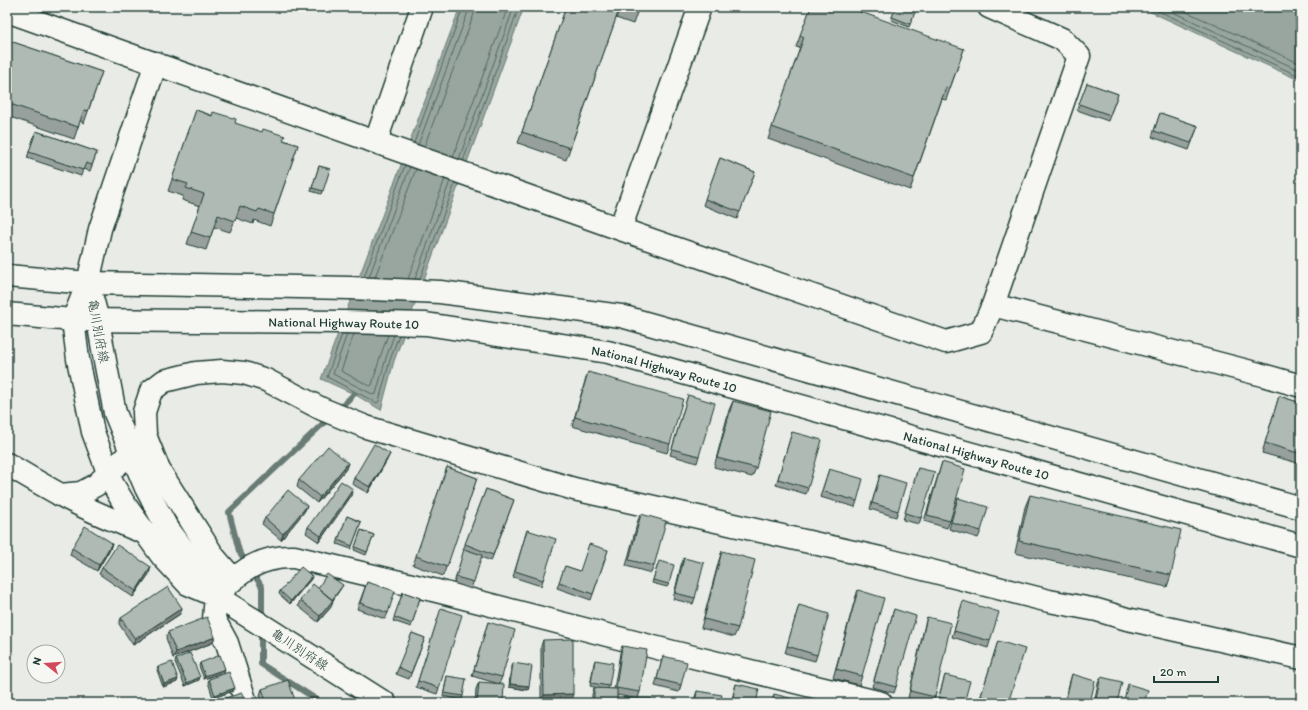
<svg xmlns="http://www.w3.org/2000/svg" width="1308" height="710" font-family="Itim,'Klee One',sans-serif">
<rect width="100%" height="100%" fill="#e9ebe7"/>
<filter id="ink" filterUnits="userSpaceOnUse"><feTurbulence type="fractalNoise" baseFrequency=".025" numOctaves="2"/><feDisplacementMap in="SourceGraphic" scale="8" xChannelSelector="R" yChannelSelector="G"/><feConvolveMatrix kernelMatrix="1 2 1 2 8 2 1 2 1" color-interpolation-filters="sRGB"/></filter>
<g filter="url(#ink)">
<path fill="#99a6a0" stroke="#687c75" d="M460 7H524L394 361 381 410 354 394 321 379Z
M1140 7H1301V81Z"/>
<g fill="none" stroke-linecap="round" stroke-linejoin="round">
<path stroke="#50675f" stroke-width="1" d="M1150 7 1301 77
M1162 7 1301 71
M1176 7 1301 64
M414 143 463 7
M418 145 468 12 469 7
M424 147 474 14 475 7
M453 157 508 7
M459 159 514 7
M463 161 519 7
M364 277 405 165
M369 277 410 167
M375 277 416 169
M408 279 445 179
M415 279 450 181
M420 279 455 183
M342 334 327 377 377 403 379 401 390 360 399 335
M347 334 333 374 374 395 376 394 386 358 394 335
M354 334 341 371 370 386 372 385 380 357 388 335"/>
<path stroke="#687c75" stroke-width="6" d="M337 411 354 394
M262 619V587L239 551 229 512 330 417
M261 630V664L322 703"/>
<g stroke="#1f3d34" stroke-width="25">
<path id="minor" d="M233 579 214 557 159 470 145 435 144 412 151 391 164 381 196 373 222 371 244 373 266 380 322 409 366 427 574 489 880 558 1049 601 1097 610 1127 619 1301 658
M246 703 227 643 214 619 216 596C240 572 258 556 294 557L437 591 673 652 881 703"/>
</g>
<g stroke="#1f3d34" stroke-width="25">
<path id="tertiary" d="M7 11 620 229 946 342 981 332 993 305 1079 56 1062 39 989 7
M376 141 422 7
M620 229 700 7
M88 283 100 229 156 63
M993 305 1259 374 1301 386
M7 464C44 486 81 508 121 523 132 528 143 533 155 535
M60 495 81 493 96 485 131 452"/>
</g>
<g stroke="#1f3d34" stroke-width="25">
<path id="secondary" d="M88 283 73 320 78 359 93 432 112 483 125 505 162 556 188 584 216 596 385 703
M88 283 98 320 105 361 115 413 131 452 146 488 166 526 181 546 203 572 216 596"/>
</g>
<g stroke="#1f3d34" stroke-width="25">
<g id="trunk">
<path d="M7 276 88 283 350 288 440 292 621 316 1301 508"/>
<path id="s1" d="M7 314 73 320 343 322 426 324 608 352 1301 546"/>
</g>
</g>
<use href="#minor" stroke="#f6f6f2" stroke-width="22"/>
<use href="#tertiary" stroke="#f6f6f2" stroke-width="22"/>
<use href="#secondary" stroke="#f6f6f2" stroke-width="22"/>
<use href="#trunk" stroke="#f6f6f2" stroke-width="22"/>
</g>
<path fill="#97a09c" stroke="#1f3d34" d="M566 7H639L633 24 616 18 566 160 518 143Z
M811 7 964 49 946 100 942 99 910 190 768 139 800 48 796 47Z
M896 7H917L909 27 891 20Z
M7 40 102 72 84 123 80 121 74 139 7 116Z
M1087 83 1118 94 1108 121 1077 110Z
M196 110 298 145 270 226 254 220 253 224 236 218 230 232 214 227 206 250 187 244 200 206 182 200 183 196 168 191Z
M1160 113 1198 126 1189 150 1152 137Z
M36 131 97 152 90 171 83 169 81 176 27 158Z
M720 158 755 172 737 219 703 205Z
M319 166 330 169 321 194 311 191Z
M588 372 670 444 667 453 572 426 585 381Z
M688 395 699 456 697 463 670 455Z
M1279 396 1301 403V464L1262 453Z
M733 401 756 468 752 477 714 467 729 410Z
M792 432 808 488 806 494 776 485Z
M387 460 368 493 352 484 354 478Z
M942 462 950 521 947 528 924 521Z
M447 467 477 478 443 576 413 565Z
M918 468 921 518 919 524 903 520Z
M346 469 317 503 297 487 299 480Z
M829 469 857 501 855 507 820 497Z
M880 475 898 511 896 517 870 509Z
M486 489 514 500 491 561 481 557 471 589 454 583 464 551 463 550Z
M1030 495 1171 575 1167 587 1015 553 1025 507Z
M351 496 319 542 306 533 308 527Z
M958 498 981 531 978 538 949 529Z
M307 506 304 512 281 540 262 524 265 518Z
M641 514 654 566 651 573 626 566 638 520Z
M347 516 361 522 351 549 337 544Z
M361 530 374 535 366 555 354 550Z
M527 530 543 580 541 586 513 577Z
M112 543 110 549 97 571 70 555 72 548Z
M608 550 591 600 557 588 565 566 580 571Z
M722 551 738 628 734 637 701 628 719 560Z
M684 558 695 598 693 604 673 599 681 565Z
M658 564 669 584 667 587 652 583Z
M102 568 149 574 133 597 99 574Z
M312 576 311 579 290 604 279 594 280 591Z
M367 582 388 613 385 619 357 609Z
M318 588H341L333 600 331 607 318 622 298 606 300 600Z
M858 590 862 676 859 685 833 678 855 599Z
M403 592 420 598 411 627 393 621Z
M963 601 990 641 988 648 952 637Z
M799 605 817 655 815 661 785 653Z
M182 608 180 614 133 645 119 624 121 618Z
M894 609 896 687 894 693 872 687Z
M439 615V688L437 694 416 687Z
M927 617 935 697 933 703 908 698 925 624Z
M488 622 502 677 499 684 472 676Z
M168 632 215 637 212 643 173 658 166 638Z
M412 633 425 638 409 679 396 674Z
M543 640 571 701H541V646Z
M998 641 1008 703H982L979 702Z
M622 646 640 692 638 698 651 703H621L623 698H633L617 695V703H592V695L594 688 602 689 590 686 594 663 595 660 609 686 608 689H614L620 653Z
M663 656 681 685 679 692 655 686Z
M176 659 199 680 185 686 175 662Z
M200 663 224 672 204 679 199 666Z
M513 663 529 686 528 690 509 687 511 666Z
M158 667 177 682 163 687 157 670Z
M1072 674 1090 703H1064L1070 681Z
M945 675 964 703H937Z
M447 676 463 696 462 700 443 696Z
M1101 677 1117 703H1094L1098 683Z
M209 679 233 691 213 698 208 682Z
M479 682 503 703H475L476 689Z
M736 684 756 703H731L734 691Z
M262 689 296 703H262L260 695Z
M697 691 720 703H694L695 697Z"/>
<path fill="#7b827f" stroke="#1f3d34" d="M390 454 387 460 368 493 370 487Z
M348 463 346 469 317 503 320 497Z
M353 489 351 496 319 542 321 536Z
M307 506 304 512 281 540 283 534Z
M112 543 110 549 97 571 99 565Z
M151 567 149 574 133 597 136 591Z
M312 576 311 579 290 604 291 601Z
M343 585 341 588 332 601 333 600 331 607 318 622 320 616 332 600Z
M182 608 180 614 133 645 135 639Z
M215 637 212 643 173 658 176 652Z
M225 669 224 672 204 679 205 676Z
M200 677 199 680 185 686 187 683Z
M178 679 177 682 163 687 164 684Z
M510 684 529 686 528 690 509 687Z
M235 688 233 691 213 698 215 695Z
M573 694 571 701H541L544 695Z"/>
<path fill="#b0bab5" stroke="#1f3d34" d="M566 7H620L570 148 522 132Z
M623 7H639L637 12Z
M811 7H847L964 49 950 88 946 87 914 178 772 127 804 37 800 35Z
M896 7H917L910 24 892 17Z
M7 40 102 72 88 111 84 110 78 127 7 103Z
M1087 83 1118 94 1110 115 1079 104Z
M196 110 212 116 213 112 236 119 235 123 262 132 263 129 285 136 283 140 298 145 274 214 259 209 257 212 240 206 235 221 218 215 210 238 191 232 204 194 186 188 188 184 172 179Z
M1160 113 1198 126 1191 143 1154 131Z
M36 131 97 152 92 165 86 163 83 170 29 152Z
M720 158 755 172 740 212 705 199Z
M319 166 330 169 323 191 312 188Z
M588 372 683 399 670 444 575 417Z
M688 395 715 403 699 456 672 449Z
M1279 396 1301 403V454L1265 443Z
M733 401 771 411 756 468 717 458Z
M792 432 822 440 808 488 778 479Z
M374 444 390 454 370 487 354 478Z
M328 446 348 463 320 497 299 480Z
M942 462 965 469 950 521 927 515Z
M447 467 477 478 447 567 416 556Z
M918 468 935 472 921 518 905 513Z
M829 469 863 479 857 501 822 491Z
M880 475 906 483 898 511 872 503Z
M341 481 353 489 321 536 308 527Z
M486 489 514 500 493 555 465 544Z
M288 490 307 506 283 534 265 518Z
M1030 495 1181 530 1171 575 1019 541Z
M958 498 988 507 981 531 951 522Z
M641 514 666 521 654 566 629 560Z
M347 516 361 522 352 546 338 540Z
M85 526 112 543 99 565 72 548Z
M361 530 374 535 367 552 355 547Z
M527 530 556 539 543 580 515 571Z
M589 544 608 550 593 594 559 582 565 566 580 571Z
M117 545 151 567 136 591 102 568Z
M464 549 482 555 474 582 456 577Z
M722 551 755 560 738 628 704 619Z
M684 558 704 563 695 598 675 593Z
M659 561 674 565 669 584 653 580Z
M301 567 312 576 291 601 280 591Z
M327 574 343 585 332 600 318 588Z
M367 582 395 591 388 613 360 603Z
M313 584 333 600 320 616 300 600Z
M168 587 182 608 135 639 121 618Z
M858 590 884 598 862 676 836 669Z
M403 592 420 598 412 624 394 617Z
M963 601 999 612 990 641 954 631Z
M799 605 829 614 817 655 787 646Z
M441 608 462 615 439 688 418 681Z
M894 609 916 616 896 687 874 681Z
M207 617 215 637 176 652 168 632Z
M927 617 951 623 935 697 910 691Z
M488 622 515 630 502 677 474 670Z
M412 633 425 638 411 673 398 667Z
M573 639V694L544 695 543 640Z
M998 641 1025 649 1008 703H1004L981 696Z
M622 646 647 650 640 692 616 688Z
M190 653 200 677 187 683 176 659Z
M220 655 225 669 205 676 200 663Z
M663 656 687 662 681 685 657 679Z
M595 660 613 663 609 686 591 683Z
M172 662 178 679 164 684 158 667Z
M513 663 532 666 529 686 510 684Z
M229 672 235 688 215 695 209 679Z
M1072 674 1095 681 1090 703H1065Z
M945 675 970 681 964 703H961L939 697Z
M447 676 466 679 463 696 444 693Z
M1101 677 1122 682 1117 703H1095Z
M288 680 296 703H267L262 689Z
M479 682 504 684 503 703H477Z
M736 684 759 689 756 703H732Z
M1128 684 1148 690 1144 703H1123Z
M594 688 617 689V703H594Z
M697 691 722 695 720 703H695Z
M242 693 245 703H216L215 701Z
M774 694 805 702V703H772Z
M623 698H651V703H623Z
M1181 700 1194 703H1180Z
M569 701V703H541V702Z"/>
</g>
<g text-anchor="middle" stroke-width="3" stroke-linejoin="round" paint-order="stroke">
<g font-size="13" fill="#1f3d34" stroke="#f6f6f2">
<text dy="5" stroke="none"><textPath href="#s1" startOffset="337">National Highway Route 10</textPath></text>
<text transform="translate(99 331) rotate(79)" y="5">亀川別府線</text>
<text dy="5" stroke="none"><textPath href="#s1" startOffset="662">National Highway Route 10</textPath></text>
<text dy="5" stroke="none"><textPath href="#s1" startOffset="986">National Highway Route 10</textPath></text>
<text transform="translate(300 649) rotate(33)" y="5">亀川別府線</text>
</g>
</g>
<rect width="1308" height="710" fill="none" stroke="#f6f6f2" stroke-width="24"/>
<rect x="12" y="12" width="1284" height="686" fill="none" stroke="#1f3d34" stroke-width="1.5" filter="url(#ink)"/>
<g transform="translate(46 664) rotate(287)"><circle r="19" fill="#f6f6f2" stroke="#a0aca6"/>
<path d="M0-3L7 15L0 10L-7 15Z" fill="#d1495b"/>
<text y="-6" font-size="11" font-weight="bold" text-anchor="middle" fill="#1f3d34">N</text>
</g>
<path d="M1154 676v6h64v-6" fill="none" stroke="#1f3d34" stroke-width="2"/>
<text x="1160" y="676" font-size="12" fill="#1f3d34" stroke="#f6f6f2" stroke-width="3" paint-order="stroke">20 m</text>
</svg>
